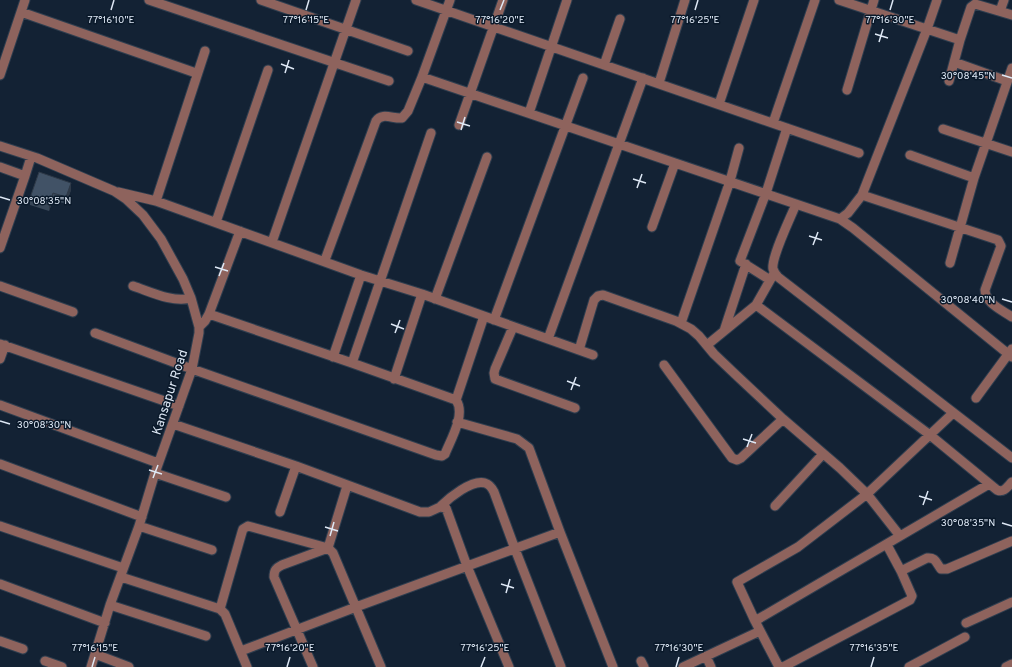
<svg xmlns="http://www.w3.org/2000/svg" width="1012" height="667" font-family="Overpass,sans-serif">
<rect width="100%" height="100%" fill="#132234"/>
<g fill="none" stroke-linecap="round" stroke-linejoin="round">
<g stroke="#2f3e4f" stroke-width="11">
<path id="minor" d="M149 0 389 81
M261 0 408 51
M416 0 859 153
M839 0 960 40
M1000 11 1004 0
M21 12 196 73
M954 62 1007 81
M604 65 620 19
M0 75 25 0
M422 77 840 219 853 228 1012 357
M949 81 960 40 971 7 975 4 1012 15
M659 83 685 0
M847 90 874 0
M719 104 754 0
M529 113 567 0
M773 123 815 0
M459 125 503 0
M943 129 1012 152
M0 146 37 158 114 191 126 199 143 215 161 239 183 279 191 298 199 327V333L192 369 155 473 139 526 110 605 91 667
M910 155 974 178
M0 167 25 176
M118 192 156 201 361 275 422 294 593 355
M862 195 998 240 1001 246 985 290C985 303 1002 310 1012 317
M156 201 205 51
M796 204C791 217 771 257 773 269 774 272 776 275 778 277L1012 458
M840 219 848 213 862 195 927 29 937 0
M216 222 268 70
M652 227 675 163
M272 242 356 0
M0 248 25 176 31 157
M325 260 376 121C382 112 393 119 402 118L408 111 422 77 450 0
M950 263 974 178 1012 68
M770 280 740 261 766 193 787 128
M0 286 73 312
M133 286C151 292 173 303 191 298
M435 299 487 157
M756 305 930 435 997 490C1004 493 1007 487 1012 482
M494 320 583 78
M681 323 730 181 739 148
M199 327 205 321 209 314 240 231
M513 327 495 369 494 373 495 379 575 408
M724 331 746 264
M95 333 192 369 436 455 442 456 445 454C451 439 466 414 456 400L352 363 209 314
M548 339 643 78
M0 344 179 406
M707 345 756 305 773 275
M579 350 594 300 598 296 603 295 676 321 691 329 699 336 714 354 735 374 783 419 840 468 867 494 900 536
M333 357 361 275
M0 359 5 345
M352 363 431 133
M664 365 732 458 737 460 741 458 783 419
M394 379 422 294
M976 398 1012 349
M456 400 484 316
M0 405 158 463
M457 422 517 439 529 448 560 532 613 667
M173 424 296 466 420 512H429L440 507 446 508 467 566 509 667
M0 464 142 517
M155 473 226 497
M441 506C449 498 472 479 485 483 489 484 492 488 494 492L515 549 561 667
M775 506 823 454
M280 512 296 466
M0 526 123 568
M139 526 212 550
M901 571 927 558C936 557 936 563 941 569H947L1012 541
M121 577 220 609 225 614 247 667
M0 584 105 623
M110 605 206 636
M220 609 242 532 243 529 248 526 328 548 333 553 381 667
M755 621 989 484
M966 623 1012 602
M0 641 23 649
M241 651 356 607 560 532
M95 654 129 667
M706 656 711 667
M45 661 62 667
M641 661 644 667
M313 667 274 577C274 570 276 568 282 565L328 548 347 486
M683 667 760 631
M779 667 755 621 737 582 798 547 867 494 953 413
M783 667 910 600 912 596 901 571 887 545
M909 667 965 637
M1006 667 1012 664"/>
</g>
<use href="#minor" stroke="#8e635d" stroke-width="9"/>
</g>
<path fill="#384758" d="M39 172 71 190 66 204 53 200 49 211 30 205V198Z"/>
<path fill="#2e3947" d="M71 183V190L66 204V197Z
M53 193V200L49 211V205Z"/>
<path fill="#415266" stroke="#2e3947" d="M39 172 71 183 66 197 53 193 49 205 30 198Z"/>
<path fill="none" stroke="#dee8f5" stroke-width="1.5" d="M111 10 114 0M306 10 309 0M500 10 504 0M695 10 698 0M890 10 893 0M875 34 888 38M879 42 883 29M281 64 294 69M285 73 289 60M1002 75 1012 78M457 122 470 126M461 130 465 117M633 179 646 183M637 188 642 174M0 197 10 200M809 236 822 240M813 245 818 232M215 267 228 271M219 276 224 263M1002 299 1012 302M391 324 404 329M395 333 400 320M567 381 580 386M571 390 576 377M0 421 10 424M743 439 756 443M747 447 752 434M149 470 162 474M153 478 158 465M919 496 932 500M923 505 928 491M1002 523 1012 526M325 527 338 531M330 536 334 522M501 584 514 588M506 593 510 579M92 667 95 657M287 667 290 657M481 667 485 657M676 667 679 657M871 667 874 657"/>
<g text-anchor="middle" stroke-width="3" stroke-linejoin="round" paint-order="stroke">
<g font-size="13" fill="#dee8f5" stroke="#0a192a">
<text transform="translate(169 392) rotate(-72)" y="5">Kansapur Road</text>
</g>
</g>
<g font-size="10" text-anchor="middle" fill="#dee8f5" stroke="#0a192a" stroke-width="3" stroke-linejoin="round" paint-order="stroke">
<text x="111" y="23">77°16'10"E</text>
<text x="306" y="23">77°16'15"E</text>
<text x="500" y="23">77°16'20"E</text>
<text x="695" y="23">77°16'25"E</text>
<text x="890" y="23">77°16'30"E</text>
<text x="968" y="79">30°08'45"N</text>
<text x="44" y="204">30°08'35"N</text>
<text x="968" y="303">30°08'40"N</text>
<text x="44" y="428">30°08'30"N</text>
<text x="968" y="526">30°08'35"N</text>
<text x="95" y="651">77°16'15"E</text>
<text x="290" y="651">77°16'20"E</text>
<text x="485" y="651">77°16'25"E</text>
<text x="679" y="651">77°16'30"E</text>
<text x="874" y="651">77°16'35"E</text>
</g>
</svg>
